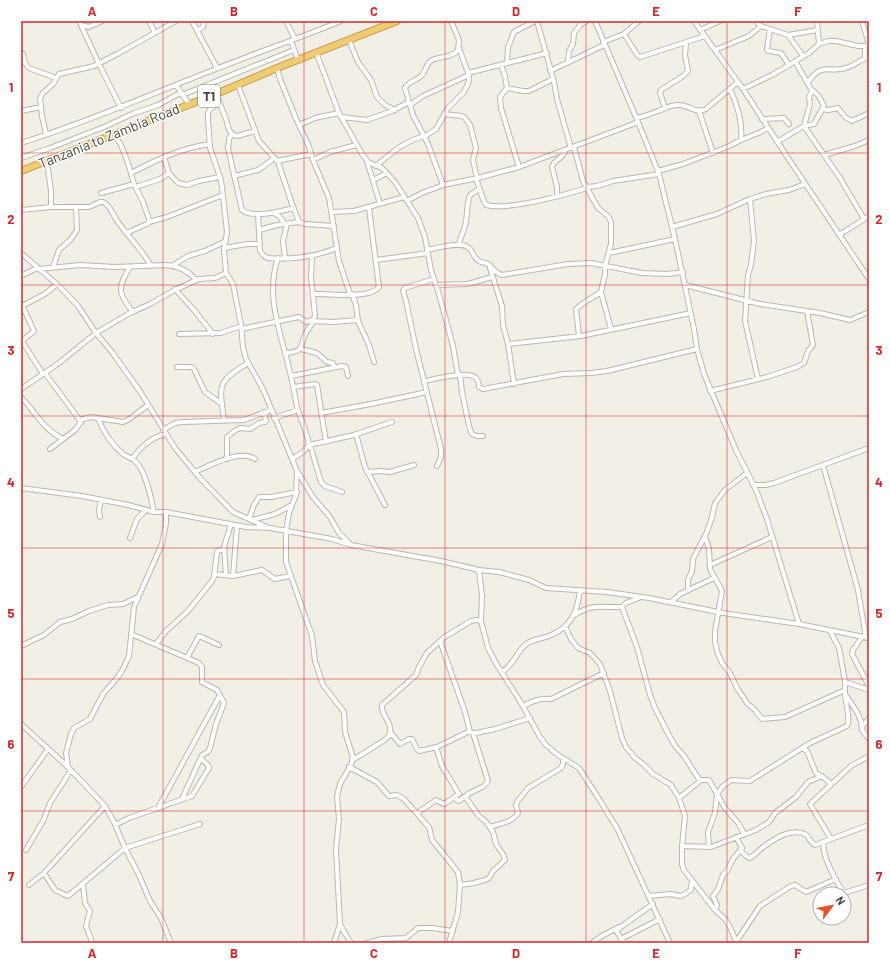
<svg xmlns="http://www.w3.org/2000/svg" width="890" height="964" font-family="Barlow,sans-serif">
<rect width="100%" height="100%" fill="#f2efe7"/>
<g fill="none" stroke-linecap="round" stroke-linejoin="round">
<g stroke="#bcb7ab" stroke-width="6">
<path id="minor" d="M79 21 99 64 121 108
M149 21 155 33
M192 21 217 68
M286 21 295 39
M537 21 554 82 557 99 571 148
M595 21 638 122 659 174 675 239 694 329 697 349 704 374 736 450 756 490 767 519 799 624
M694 21 743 89 792 164 869 279
M756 21 761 26 788 35 803 56
M817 21 819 44
M862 21 869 44
M81 25 89 27 102 21
M770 29 767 49 768 51 781 53 789 65
M700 30 720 21
M197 31 203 27 204 21
M624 34 638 56 640 57 705 36
M788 35 818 30
M349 40 358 62 371 80 377 97 385 105 395 110
M291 41 298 60
M603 42 624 34 639 21
M715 50 749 36 761 26
M316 52 339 113 362 154 368 162 382 168 395 182 418 218 425 237 431 270 439 294 453 346 458 375
M21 53 23 54 25 63 29 68 56 78
M865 58V50L867 45
M795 61 812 91 809 97 810 104 804 126 840 178 864 219
M568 62 569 51 573 44 574 33 581 24 587 21
M507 63 508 47 514 32 535 21
M501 65 505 76 507 88 500 97 501 108 519 167
M277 68 280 79 297 121 308 144 313 160 329 198 339 261 350 294
M550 71 604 45
M468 73 547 53
M808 82C824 60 829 75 849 67 856 64 862 59 869 57
M176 85 189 104
M238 85 259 141 278 162 292 204 299 222 305 224 334 226
M507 88 523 91H529L553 79
M730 89C737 104 743 122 741 140
M743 89 772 75 809 53 819 44 828 41H836L858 46H867
M216 94 226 119 229 130 233 135 237 136 255 131
M182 95 294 50
M410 105 423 96 469 75
M665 108 660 93 661 90 683 76 688 71 685 55 686 43
M823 109 828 110 838 108 845 117 852 121 869 113
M21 111 41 107
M699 111 713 153
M444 114 462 116 465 118 470 125 476 148 473 160 477 178
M341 117 367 120 392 111 409 102
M637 118C644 116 651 114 658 111 665 109 671 104 679 105 690 105 694 114 706 109L738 82
M762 119 784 118 789 124
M299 125 315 118 339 113
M232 133 229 139 228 148 242 210C253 219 281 211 294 208
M46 134 42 116 40 98 43 93 53 84 59 74 94 66 119 53 176 21
M114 134 121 145 128 163 134 184 143 202 149 219V222L147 224 126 233
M424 137 436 129 448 108 464 92 467 86 469 80 468 73 459 48
M777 142 804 126 814 124 824 106 818 95 812 90
M21 143C88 122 151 94 216 69 258 52 300 38 341 21
M574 147 583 181 598 208 608 216 611 222V244L605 266V274L601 292 611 329
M824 155 855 146 869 140
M164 157 169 173 178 183 187 185 199 181 220 177
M21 158 50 148 104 127 132 114 158 105 180 93
M313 160 330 152 356 145
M277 161 311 154
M367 161 380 204
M47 162 51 191V207
M376 166C393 152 401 143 424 136
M658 171 683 164 727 147 741 140 761 132 768 128
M131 173C156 160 181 148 210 144
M234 176 258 170 275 158
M476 178 483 199 486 205C507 211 565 195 587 188
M373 180 387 173
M443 185 428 144 413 115 405 88C408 81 417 81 422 75 426 71 426 63 432 60 440 56 452 58 458 50L459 40 451 21
M136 187 160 179 169 173
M586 187 597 186 613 181 659 174
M101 193 134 184
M557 196V187L552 167C554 159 563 159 565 151
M750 199 754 241 751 265 748 275 745 321 758 379
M407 201 422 193 443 185 478 178 519 167 623 128 638 122
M21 210 51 207H89L100 202H103C110 205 112 213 116 219 127 236 142 249 151 266
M332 212 354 211 404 197
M274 213 279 216 285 224
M258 214 260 251 264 256 268 258C292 260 314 257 337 248
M149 222 167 217 223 195
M672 227 717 214 750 199 766 194 789 190 805 184
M259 230 277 225 299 222
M839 235 869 216
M459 245C460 238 463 233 465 226 468 216 466 205 470 195L479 189
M224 248 247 244H260
M427 250C437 248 463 240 470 249 473 252 474 259 479 261 481 263 485 262 488 264 494 268 494 273 502 275L568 264 591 263 642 273 667 274 683 272
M21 253 59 286 78 306 96 333 112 352 141 393 175 448 199 477 233 512 267 527
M609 253 675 239
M278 258C264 298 283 338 291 377 294 388 295 400 298 410 302 422 307 432 309 445L303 452 292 459
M285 258 283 241 287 224
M376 260 428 253
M172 266 188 256 205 251 226 241
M53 267 59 250 71 239 77 230 76 207
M130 267C117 287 118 294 133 312
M490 268 502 306 503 325 508 344 514 384
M39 269 80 265 115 267 166 265C179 266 188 270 196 280
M226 273 233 284 241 325 243 347 246 359 263 389 297 471 313 497 330 517 339 533 350 544
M21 275 25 274 37 268
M434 279 405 288 403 291 406 301 416 349 441 449V457L437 466
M436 285 468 284 492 277
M685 285 760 304 820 313 850 320 869 312
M175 289 194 310 213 334
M313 294C329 293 369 300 379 287L369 208
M352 294 356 305 358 321 369 345 374 362
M21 303 34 331 22 341 43 374
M22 306 45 294 57 284
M313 321 333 322 358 320
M241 329 299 317 306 322 314 319 315 315 311 277 312 256
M179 334 221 333 241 326
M579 336 576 309 582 304 601 292
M508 344 581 336 691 313
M301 349 317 353 327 362 333 363 334 367
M285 353C302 352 300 349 305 335 307 330 311 325 314 321
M177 367H192L194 369 205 392 222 404
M45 373 81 422 75 430 50 449
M460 375 462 392 469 426 472 434 477 436H483
M291 376 342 366 346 367 348 376
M425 381C435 379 468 370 476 378 478 380 479 385 479 387L483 389 563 374 591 373 607 371 697 349
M293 387 315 384 317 385 326 442
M21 389 59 363 96 333 130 313 150 304 173 291 190 283 199 279 215 278 226 273 224 250 227 232 222 187 220 177 210 148 208 119V113L210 109 219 103
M710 391 767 377 797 367 804 363 808 351 813 345 807 311
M21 397C36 413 43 429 63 439
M321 413 371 404 427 392
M98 418C103 431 112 445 123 454 127 457 133 458 136 462 146 472 151 498 154 512
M274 418 298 410
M80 420 91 417 123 422 128 420 148 405
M224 421C220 385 215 383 248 363
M163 430 175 423 183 422 244 420 271 410
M356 434 365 467 385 505
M309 445 354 435 392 422
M310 445 321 482 325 486 342 492
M132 459C141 447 150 438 165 434
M227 459V437L236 430 240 428 250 429 259 423 265 422 266 420 264 412
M823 465 858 590 866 638
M297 471 296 495 289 513 286 531V562L312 636 315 661 323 685 344 712 345 732 353 757 351 765 340 784 337 797 339 819 336 849 340 924 343 930 351 943
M195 472C211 465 239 449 255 459
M367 472 381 471 390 472 414 465
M753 485H766L774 483 869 448
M21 488 82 496 128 505 154 512H166L246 527 270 528 332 539 351 545 441 561 479 570 499 572 529 580 546 588 607 592 649 598 723 613 799 624 869 638
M100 517 99 510 101 500
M249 519 254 505 259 497H271L297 492
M252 520 275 514 292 505
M705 536 709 549 710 569 722 591 715 631V642L718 654 722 663 730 673 737 688 747 703 755 710 762 719 785 717 845 690
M130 538 137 519 146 510
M710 565 772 537
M479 570 482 596 481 621 488 648 497 665 520 701 540 737 546 745 558 755 579 768 599 799 618 830 670 943
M214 574 233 576 262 570 275 579 290 576
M226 575 224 547 231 524
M233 576 237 525
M688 589V580L692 571 693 559 707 532 712 517 715 503 725 490 747 473
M671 602 680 594 714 578
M622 607 637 647 650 695 655 708 670 737 676 747 684 756 700 781 679 798
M574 615C594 603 601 608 622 607L626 603 639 598
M565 626 571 639 578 648 590 653 600 664 610 691 622 738 626 747 634 757 643 764 653 774 671 785 679 798 685 816 682 846V864L684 870 715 910 725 919 730 927 737 943
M830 631 839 648 845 681V694L857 712 861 721 862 730 869 739
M131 634 199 663 202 667V682L217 690 224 703 216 724 210 748 208 752 202 755 182 799
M862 637 853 650 852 654 869 686
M156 644 166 631 188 611 212 581 214 577 217 552 219 550 225 549
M21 646 44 635 60 622 72 619 89 611 108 605 123 604 138 597
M187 658 199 636 219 645
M502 672C515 663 515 654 526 644 532 639 541 639 549 636 571 627 577 613 580 591
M845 682 869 690
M523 706C533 701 540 698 551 699L604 673
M21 724 68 767 105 806 114 822 125 848 139 875 150 901 161 918 171 943
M862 727 869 718
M470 732 465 712 440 641 443 638 471 621 476 620 481 621
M391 733 400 744 409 739H412L417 749 419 751 437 747 468 732 476 733 495 729 530 718
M802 748 807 751 816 773 827 780 831 785
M353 760 386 739 390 734C392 720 381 717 382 705L416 675 419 667 427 653 441 640
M68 767 66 753 71 734 74 728 90 719 103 694 118 677 124 667 129 656 134 607 162 544 166 523V512
M349 767 377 782 389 796 397 795 404 799 426 824 429 827 432 840 458 872 460 885 458 912 449 943
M699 780H709L725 808 739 824 744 834
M21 787 48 749
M455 798 458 801 460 800 470 793 484 786 488 781 473 733
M158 808 220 695
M417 813 436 800 444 804 459 794 442 766 436 747
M115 825 129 818 192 796 209 768 208 765 201 759
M490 827C499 824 513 822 518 813L516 805 517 802 528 788 561 768 563 764V758
M831 839 810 804 851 766 869 756
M824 842C820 853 837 883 844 893L869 885
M682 846 711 847 756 830 769 822 775 813 796 797 808 782 822 776
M709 847 708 832 715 813 717 794 722 787 731 780 750 781 810 743 847 726C851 720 845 702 845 694
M26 850 43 821 50 803 71 770
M741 851 746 856 750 858C755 855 758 851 762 848 774 839 789 828 805 834 810 837 810 843 815 845L869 825
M44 873 55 890 68 896 125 848 200 824
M29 885 44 873 105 806
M83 885 85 903 90 911 86 926 91 939V943
M460 885 474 883 485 880 489 878 493 871 505 860 504 856 496 844 493 832 486 822 478 815 465 796
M648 896 671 894 680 896 683 895 691 890 692 880
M715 910 717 905 713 896 718 889 723 875 727 871 733 859 742 848 736 837
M621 939 660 919
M736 942 760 906 791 886 795 885 806 892 836 879
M334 943 340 924
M367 943 382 939 406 938 418 928H432L453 931
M592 943 600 937 619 927
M624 943 617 932 618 929 653 904"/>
</g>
<g stroke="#cca247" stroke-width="8">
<path id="highway" d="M21 171 216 94 277 68 397 21"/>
</g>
<use href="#minor" stroke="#fff" stroke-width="4"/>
<use href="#highway" stroke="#eecc76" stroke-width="6"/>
</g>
<path fill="none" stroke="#d62828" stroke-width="1" stroke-opacity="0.55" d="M163 21V943M304 21V943M445 21V943M586 21V943M727 21V943M21 153H869M21 285H869M21 416H869M21 548H869M21 679H869M21 811H869"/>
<g text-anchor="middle" stroke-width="3" stroke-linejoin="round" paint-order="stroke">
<rect fill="#fff" stroke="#7c7973" stroke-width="1" x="198" y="85" width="22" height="22" rx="3"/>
<g font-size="13" font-weight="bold" fill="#444037">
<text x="209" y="101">T1</text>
</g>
<g font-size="14" fill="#444037" stroke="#fff">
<text transform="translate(109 136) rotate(-22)" y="5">Tanzania to Zambia Road</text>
</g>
</g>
<rect width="890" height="964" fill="none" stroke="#ffffff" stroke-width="44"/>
<g transform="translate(832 906) rotate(58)"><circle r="19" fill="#ffffff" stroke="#b4b3af"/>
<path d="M0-3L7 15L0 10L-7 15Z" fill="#e3522d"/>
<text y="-6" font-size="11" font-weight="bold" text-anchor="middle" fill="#444037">N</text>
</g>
<rect x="22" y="22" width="846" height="920" fill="none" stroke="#d62828" stroke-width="1.5"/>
<g font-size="13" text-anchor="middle" font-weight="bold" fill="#d62828">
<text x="92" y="16">A</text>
<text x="234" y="16">B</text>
<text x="374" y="16">C</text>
<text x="516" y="16">D</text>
<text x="656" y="16">E</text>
<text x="798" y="16">F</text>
<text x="11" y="92">1</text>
<text x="879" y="92">1</text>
<text x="11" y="224">2</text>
<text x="879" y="224">2</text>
<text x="11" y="355">3</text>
<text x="879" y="355">3</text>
<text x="11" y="487">4</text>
<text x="879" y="487">4</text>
<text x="11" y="618">5</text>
<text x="879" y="618">5</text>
<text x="11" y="749">6</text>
<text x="879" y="749">6</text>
<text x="11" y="881">7</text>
<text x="879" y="881">7</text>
<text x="92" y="958">A</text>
<text x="234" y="958">B</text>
<text x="374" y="958">C</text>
<text x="516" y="958">D</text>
<text x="656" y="958">E</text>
<text x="798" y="958">F</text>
</g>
</svg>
